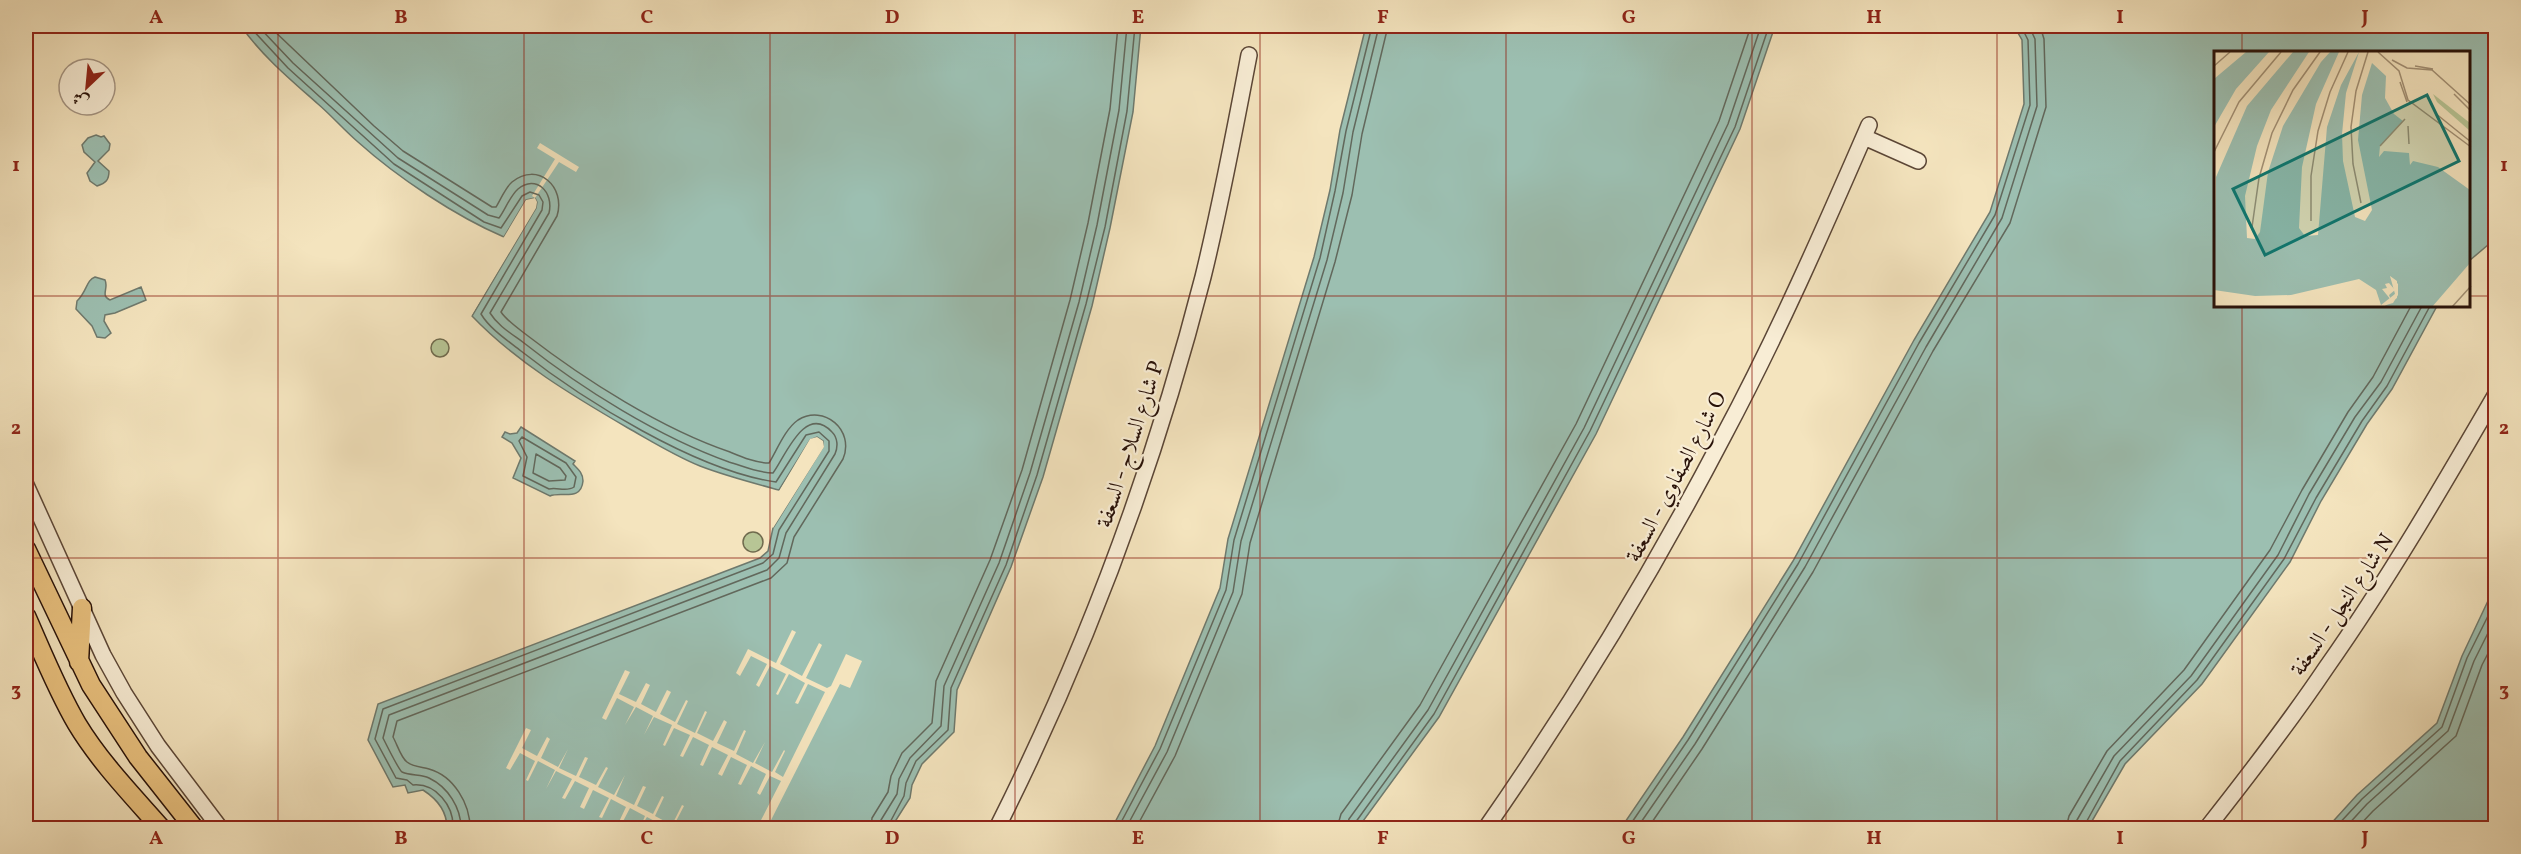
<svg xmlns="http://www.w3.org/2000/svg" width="2521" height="854" font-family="Vollkorn,Amiri,serif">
<rect width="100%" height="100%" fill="#f4e4be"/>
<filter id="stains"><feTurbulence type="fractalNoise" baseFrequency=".00333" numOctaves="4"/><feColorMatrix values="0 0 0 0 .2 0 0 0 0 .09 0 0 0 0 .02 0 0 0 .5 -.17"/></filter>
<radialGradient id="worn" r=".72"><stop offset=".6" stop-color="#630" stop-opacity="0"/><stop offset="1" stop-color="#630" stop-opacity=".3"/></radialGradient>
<path fill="#b7c595" stroke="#706b4e" stroke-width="1.5" d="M431 348a9 9 0 1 1 18 0a9 9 0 1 1-18 0Z
M743 542a10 10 0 1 1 20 0a10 10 0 1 1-20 0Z"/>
<path fill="#9cbfb1" stroke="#6e796d" stroke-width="1.5" d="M241 26H1141L1133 112 1110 228 1092 306 1043 477 1011 567 957 690 954 732 922 764 912 785 910 798 891 828H447C447 811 437 799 423 790L408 793 405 785 393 787 368 740 378 704 760 558 768 551 773 528 823 447V441L817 437 810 440 779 490C753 483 726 476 700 466 675 456 651 441 628 428 573 396 516 362 472 316L536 208 537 202 535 198 526 200 504 237C455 216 397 177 358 142 344 130 332 116 318 104 291 80 262 56 241 26Z
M1366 26H1775L1740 129 1596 434 1439 717 1358 828H1112L1155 746 1220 588 1228 539 1314 257 1330 190 1340 130Z
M2014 26H2495V239L2469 261 2468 52H2215V306H2437L2392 389 2367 424 2321 501 2290 562 2202 684 2125 764 2088 828H1621L1683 737 1793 561 1914 340 1990 212 2024 104 2022 40Z
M96 135 101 137 104 136 110 144 109 150 98 161 109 171C109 180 106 183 97 186L90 181 87 173 95 162 84 152 82 145 88 138Z
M95 277 105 280C109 288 100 296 110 300L141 287 146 300 115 313 105 315 104 321 111 333 105 338 97 337 92 326 76 309 77 301C87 292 86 280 95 277Z
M521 427 575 461 573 464C578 469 583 473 583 481 581 502 561 491 550 496L513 478 521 458 512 443 502 437 505 432 510 434 517 433Z
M2495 586V828H2327L2357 795 2437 723 2462 656Z"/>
<path fill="#f4e4be" d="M540 143 579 167 576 172 559 162 535 198 537 202 536 208 470 318V314L533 206V201L528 202 506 239H502L504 237 526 200 535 198 532 196 555 159 537 148Z
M817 437 823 441 824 447 773 528 771 526 820 447V443L817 441 812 442 782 491 778 493 810 439Z
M792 630 796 632 780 664 802 676 819 643 822 645 806 678 827 688 831 686 846 654 862 661 850 688 840 684 767 828H757L781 781 770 776 760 795 757 793 766 774 751 766 741 785 738 784 747 765 731 757 722 776 718 774 728 755 712 747 703 766 700 765 709 745 693 737 683 757 680 756 690 735 674 728 665 746 663 745 672 725 654 717 644 735 653 716 636 707 625 725 634 707 617 698 606 720 602 718 625 670 630 672 619 694 636 702 646 683 650 685 641 704 656 712 667 690 671 692 660 714 675 722 686 700 688 701 677 724 695 733 705 711 707 712 697 733 713 741 724 720 727 722 717 743 734 751 744 730 746 731 736 754 753 763 765 742 755 763 772 772 784 750 785 751 775 772 783 777 825 692 808 684 798 704 795 703 805 683 789 674 778 695 776 694 786 674 770 666 759 687 756 685 767 664 751 656 740 676 736 673 748 649 776 663Z
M526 728 531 730 522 748 537 756 547 737 550 739 541 758 558 767 568 749 559 768 576 776 585 757 588 758 579 777 596 785 606 767 608 768 598 787 614 795 625 775 616 796 634 805 643 786 646 787 637 806 653 814 662 796 664 797 655 816 672 825 682 805 684 806 674 825 680 828H664V826L647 817 640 828 645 816 630 808 620 827 617 826 626 807 611 799 602 818 599 817 609 798 593 790 584 809 580 807 589 788 575 781 565 799 562 798 572 779 556 771 546 789 555 770 538 761 528 781 526 780 535 761 520 753 510 770 506 768Z"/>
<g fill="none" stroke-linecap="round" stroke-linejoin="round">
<path stroke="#62685c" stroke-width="1.5" d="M249 26 288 68 394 164 484 222 501 228 522 196 530 192 539 195 543 202 542 210 481 314C490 329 507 340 521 351 583 400 697 471 776 482L806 435 819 432 829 441V451L779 530 773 554 763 563 383 709 375 739 396 778 407 780 413 785C436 783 454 806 453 828
M258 26 293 63 398 158 488 215 499 218C505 210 510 196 518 189 536 174 554 192 549 213L490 313C498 326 512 334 524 343 582 389 659 437 729 462 743 466 758 473 773 473 785 457 805 403 832 432 838 438 838 447 835 454L786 533 779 558 767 570 389 715 383 738C386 744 399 770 402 772 411 776 421 774 429 778 448 787 461 808 461 828
M269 26 374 126 403 151 492 207H496C501 199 505 188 512 182 538 161 566 187 557 216L501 312C507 321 519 329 528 336 585 380 662 429 730 452 742 457 756 463 769 463 777 450 785 429 798 420 824 404 855 430 843 459L794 537 787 563 771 578 397 721 393 737C397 744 401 758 407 762 413 767 422 767 429 769 454 776 470 804 470 828
M522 437 566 463 576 477 574 487C567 492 557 487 549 489L523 476 527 457 519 441Z
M536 454 560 468 566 476 565 480 549 481 533 473Z
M871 828 872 818 888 792 891 776 902 753 932 723 936 681 990 560 1022 470 1070 300 1088 223 1110 109 1118 26
M880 828 881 820 897 794 899 779 910 758 941 726 944 686 999 563 1030 473 1079 302 1097 225 1119 110 1127 26
M887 828 904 796 906 783 916 761 948 730 951 688 1006 565 1037 475 1086 304 1105 227 1127 111 1135 26
M1118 828 1160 749 1226 590 1234 540 1320 258 1335 191 1346 131 1372 26
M1126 828 1167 752 1233 592 1241 541 1327 260 1343 193 1353 132 1379 26
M1136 828 1175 756 1242 594 1250 543 1335 262 1352 195 1362 134 1388 26
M1337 828 1341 814 1420 705 1576 424 1719 121 1751 26
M1346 828 1349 819 1428 710 1584 428 1728 124 1761 26
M1354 828 1355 823 1434 714 1590 431 1735 127 1769 26
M1628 828 1688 740 1798 564 1919 343 1995 215 2030 105 2028 40 2021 26
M1637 828 1695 744 1805 567 1926 347 2002 218 2037 106 2035 39 2029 26
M1648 828 1702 749 1813 572 1933 351 2010 223 2046 107 2044 39 2040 26
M2066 828 2069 816 2107 751 2184 670 2270 550 2302 490 2348 412 2373 377 2411 306
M2075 828 2077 820 2114 756 2191 676 2278 555 2309 494 2355 417 2381 382 2422 306
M2083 828 2120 761 2197 680 2284 559 2316 498 2362 421 2387 386 2430 306
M2335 828 2362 799 2442 727 2467 658 2496 600
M2345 828 2367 804 2448 731 2474 661 2496 617
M2357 828 2373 811 2456 736 2482 665 2496 638"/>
<g stroke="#5b4636" stroke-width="18">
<path id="minor" d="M1864 137 1918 161
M26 485 103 655 124 693 158 746 220 828
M997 828C1085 653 1154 468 1203 277 1221 204 1235 129 1249 55
M1486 828C1573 703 1652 573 1723 437 1777 336 1823 231 1869 125
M2207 828C2248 776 2289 723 2326 668 2388 580 2442 487 2496 394"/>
</g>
<g stroke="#281108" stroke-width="21">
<path id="major" d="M26 549 91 685 138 757 194 828
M26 616C42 652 57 690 77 724 100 762 132 795 161 828
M79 662 82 608"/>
</g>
<use href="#minor" stroke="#f8edd5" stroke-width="15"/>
<use href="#major" stroke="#eac27f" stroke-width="18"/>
</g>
<path fill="none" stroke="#8f2418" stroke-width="1.5" stroke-opacity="0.55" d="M278 26V828M524 26V828M770 26V828M1015 26V828M1260 26V828M1506 26V828M1752 26V828M1997 26V828M2242 26V52M26 296H2215M2468 296H2496M2242 306V828M26 558H2496"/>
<g text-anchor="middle" stroke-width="4.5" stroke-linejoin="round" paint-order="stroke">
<g font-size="22" fill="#281108" stroke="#f8edd5">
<text transform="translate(1129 444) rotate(-72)" y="8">شارع السلاج - السعفة P</text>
<text transform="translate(1675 476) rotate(-62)" y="8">شارع الصفاوي - السعفة O</text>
<text transform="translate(2341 604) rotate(-56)" y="8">شارع النجل - السعفة N</text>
</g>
</g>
<g transform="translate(2214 51)">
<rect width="256" height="256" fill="#f4e4be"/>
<path d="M219 43 256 72V80L223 51Z" fill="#b7c595"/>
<path d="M32 1H55L22 38 0 76V28ZM79 1H95L57 59 43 95 31 145 33 187 41 188 46 181 54 121 69 75 107 11 116 1H125L102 53 88 116 85 177 91 185 104 184 113 76 127 34 145 1 132 42 128 83 129 110 141 166 151 170 158 159 144 89 148 44 158 12 172 25 171 47 180 63 189 70 166 95 165 106 170 100 195 102 196 114 199 110 224 116 256 139V212L218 256H169L183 247V230L176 225 181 243 167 254 162 239 145 228 77 244 41 245 0 239 2 126 33 55Z" fill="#9cbfb1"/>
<path d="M176 225 184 233V244L179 252 165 256 177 249 168 238 173 237 171 233 175 232 181 239 175 244 177 249 181 243 182 234Z" fill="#f4e4be"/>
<path fill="none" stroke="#a29075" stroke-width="1.5" d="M164 1 185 20 194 49 257 96M178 9 193 17 218 19 257 54M0 15 16 1M201 15 219 18M186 31 193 51M240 43 257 60M221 62 257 91M194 75 195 93M166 95 191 68M0 101 25 51 67 1M147 152 139 113 137 76 142 40 154 1M97 170V125L104 80 116 41 134 1M38 176 45 127 58 82 79 39 106 1M238 256 257 235"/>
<path fill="#0f766e" fill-opacity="0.15" stroke="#0f766e" stroke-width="3" d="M213 44 245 110 51 204 19 138Z"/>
<rect width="256" height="256" fill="none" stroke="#281108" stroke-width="3"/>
</g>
<rect width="2521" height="854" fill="none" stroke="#f4e4be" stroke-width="66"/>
<g transform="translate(87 87) rotate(206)"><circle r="28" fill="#f8edd5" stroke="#a59583" stroke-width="1.5"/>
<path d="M0-4.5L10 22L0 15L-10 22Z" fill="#8f2418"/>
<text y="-9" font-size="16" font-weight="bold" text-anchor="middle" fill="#281108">ش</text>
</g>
<rect x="33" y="33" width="2455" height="788" fill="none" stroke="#8f2418" stroke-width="2"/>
<g font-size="20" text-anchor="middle" font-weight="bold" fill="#8f2418">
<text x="156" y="23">A</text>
<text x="401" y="23">B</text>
<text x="647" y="23">C</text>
<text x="892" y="23">D</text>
<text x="1138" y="23">E</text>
<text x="1383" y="23">F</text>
<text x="1629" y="23">G</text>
<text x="1874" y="23">H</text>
<text x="2120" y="23">I</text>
<text x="2365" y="23">J</text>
<text x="16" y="171">1</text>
<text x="2504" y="171">1</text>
<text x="16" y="434">2</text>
<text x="2504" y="434">2</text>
<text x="16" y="696">3</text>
<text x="2504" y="696">3</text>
<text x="156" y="844">A</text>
<text x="401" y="844">B</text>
<text x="647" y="844">C</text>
<text x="892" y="844">D</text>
<text x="1138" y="844">E</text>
<text x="1383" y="844">F</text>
<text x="1629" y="844">G</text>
<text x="1874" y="844">H</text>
<text x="2120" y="844">I</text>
<text x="2365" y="844">J</text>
</g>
<rect width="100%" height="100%" filter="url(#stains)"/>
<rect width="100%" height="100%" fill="url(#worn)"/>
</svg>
